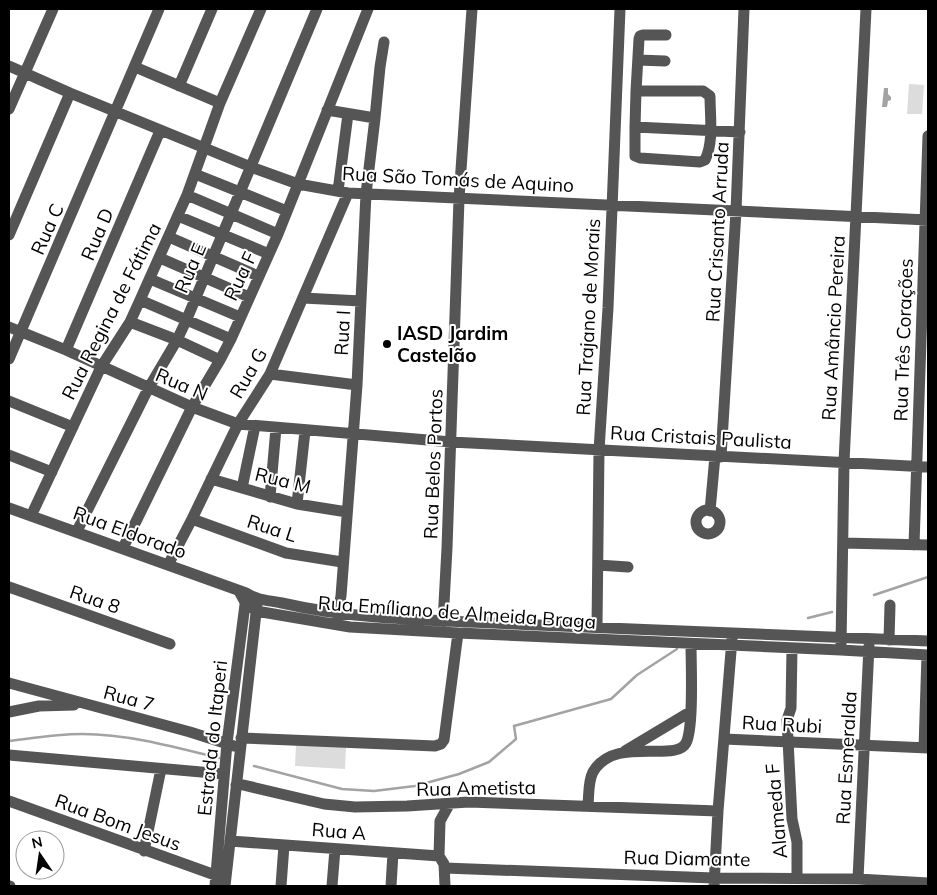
<svg xmlns="http://www.w3.org/2000/svg" width="937" height="895" font-family="Mulish,sans-serif">
<rect width="100%" height="100%" fill="#fff"/>
<path fill="#dcdcdc" d="M909 84 924 85 922 114H907Z
M296 745 346 747 345 769 295 766Z"/>
<path fill="#a3a3a3" d="M884 88H888V94L891 97V100L888 101 887 107H882Z"/>
<g fill="none" stroke-linecap="round" stroke-linejoin="round">
<path stroke="#a3a3a3" stroke-width="2.5" d="M874 595 928 577
M808 618 832 612
M9 741C33 738 57 734 82 734 128 734 175 747 219 758
M254 766 342 789 374 791 415 786 459 774 489 762 516 739 514 726 611 699 637 675 677 649"/>
<path stroke="#555" stroke-width="11" d="M638 60 665 61
M9 66 70 93 251 167 298 184 348 193 928 220
M135 67 220 103
M179 86 212 9
M636 91 639 39 640 36 643 35H666
M9 109 53 9
M327 110 375 118
M635 127V156L640 158 700 162 705 160C714 142 710 116 710 96L703 91H636L635 127 740 132
M195 174 287 211
M338 191 348 114
M187 195 278 234
M178 216 269 254
M9 235 70 93
M169 237 258 276
M160 258 249 297
M150 279 240 317
M303 298 361 301
M140 300 231 339
M130 322 177 340 220 360
M9 327 66 350 192 407 238 424 451 442 928 467
M66 350 160 131
M9 359 159 9
M270 374 357 385
M9 401 73 427
M9 455 52 472
M721 457 736 211 744 9
M211 479 297 504 347 512
M242 488 255 426
M270 497 276 428
M297 504 305 431
M9 508 246 593C259 601 268 600 282 603 351 619 423 620 493 623 638 629 783 636 928 641
M696 522a12 12 0 1 1 24 0a12 12 0 1 1-24 0Z
M710 511 715 456
M31 516 101 367 130 322 140 300 187 195 220 103 261 9
M192 519 286 553 342 562
M77 531 148 389 177 340 186 321 317 9
M843 543 928 545
M914 545 928 136
M123 548 192 407 220 360 231 339 278 234 368 9
M168 565 192 519 238 424 270 374 348 193
M598 565 628 567
M9 587 170 644
M239 591 245 602 256 611 350 627 458 633 841 650 928 655
M336 621 341 596 357 385 366 194 375 118 380 67 384 42
M443 622 447 548 459 199 472 9
M597 627 599 450 608 308 620 9
M889 640 890 605
M841 645 844 462 866 9
M792 648 791 708 787 720 792 819 797 842V878
M9 683 190 732 234 746
M9 712 39 706 74 705
M241 738 435 746 441 744 444 740 458 633
M724 739 928 748
M924 748 927 655
M625 751 690 712
M9 755 224 774
M236 785 239 784 324 804 355 807 407 806 469 802 718 811
M9 801 215 875
M588 805C589 795 588 781 593 772 614 735 676 763 686 743 694 728 691 664 691 644
M230 841 439 856 444 864 445 886
M144 851 161 769
M439 856 440 821 450 803
M445 868 714 878 858 879 928 883
M858 879 869 646
M9 886H10
M215 886 227 743 246 597
M225 886 257 604
M281 886 284 845
M332 886 335 849
M391 886 393 853
M714 886 718 811 732 639"/>
</g>
<circle fill="#000" stroke="#fff" stroke-width="2" cx="387" cy="344" r="5"/>
<g text-anchor="middle" stroke-width="4" stroke-linejoin="round" paint-order="stroke">
<g font-size="19" fill="#000" stroke="#fff">
<text transform="translate(458 179) rotate(3)" y="7">Rua São Tomás de Aquino</text>
<text transform="translate(47 229) rotate(-66)" y="7">Rua C</text>
<text transform="translate(717 232) rotate(-87)" y="7">Rua Crisanto Arruda</text>
<text transform="translate(97 234) rotate(-67)" y="7">Rua D</text>
<text transform="translate(190 268) rotate(-67)" y="7">Rua E</text>
<text transform="translate(240 276) rotate(-65)" y="7">Rua F</text>
<text transform="translate(111 311) rotate(-63)" y="7">Rua Regina de Fátima</text>
<text transform="translate(588 317) rotate(-87)" y="7">Rua Trajano de Morais</text>
<text transform="translate(833 328) rotate(-87)" y="7">Rua Amâncio Pereira</text>
<text transform="translate(342 333) rotate(-87)" y="7">Rua I</text>
<text transform="translate(903 340) rotate(-88)" y="7">Rua Três Corações</text>
<text transform="translate(248 373) rotate(-60)" y="7">Rua G</text>
<text transform="translate(182 384) rotate(23)" y="7">Rua N</text>
<text transform="translate(701 437) rotate(3)" y="7">Rua Cristais Paulista</text>
<text transform="translate(433 464) rotate(-88)" y="7">Rua Belos Portos</text>
<text transform="translate(283 480) rotate(14)" y="7">Rua M</text>
<text transform="translate(272 528) rotate(18)" y="7">Rua L</text>
<text transform="translate(130 532) rotate(20)" y="7">Rua Eldorado</text>
<text transform="translate(95 599) rotate(19)" y="7">Rua 8</text>
<text transform="translate(457 612) rotate(4)" y="7">Rua Emíliano de Almeida Braga</text>
<text transform="translate(129 698) rotate(15)" y="7">Rua 7</text>
<text transform="translate(782 724) rotate(3)" y="7">Rua Rubi</text>
<text transform="translate(212 738) rotate(-84)" y="7">Estrada do Itaperi</text>
<text transform="translate(846 758) rotate(-87)" y="7">Rua Esmeralda</text>
<text transform="translate(476 788) rotate(-1)" y="7">Rua Ametista</text>
<text transform="translate(776 811) rotate(-95)" y="7">Alameda F</text>
<text transform="translate(118 822) rotate(20)" y="7">Rua Bom Jesus</text>
<text transform="translate(339 831) rotate(4)" y="7">Rua A</text>
<text transform="translate(687 858) rotate(1)" y="7">Rua Diamante</text>
</g>
<g font-size="19" font-weight="bold" fill="#000" stroke="#fff" text-anchor="start">
<text x="397" y="340">IASD Jardim<tspan x="397" dy="22">Castelão</tspan></text>
</g>
</g>
<rect width="937" height="895" fill="none" stroke="#000000" stroke-width="20"/>
<g transform="translate(40 855) rotate(347)"><circle r="24" fill="#ffffff" stroke="#999999"/>
<path d="M0-4L9 19L0 12L-9 19Z" fill="#000000"/>
<text y="-8" font-size="14" font-weight="bold" text-anchor="middle" fill="#000000">N</text>
</g>
</svg>
